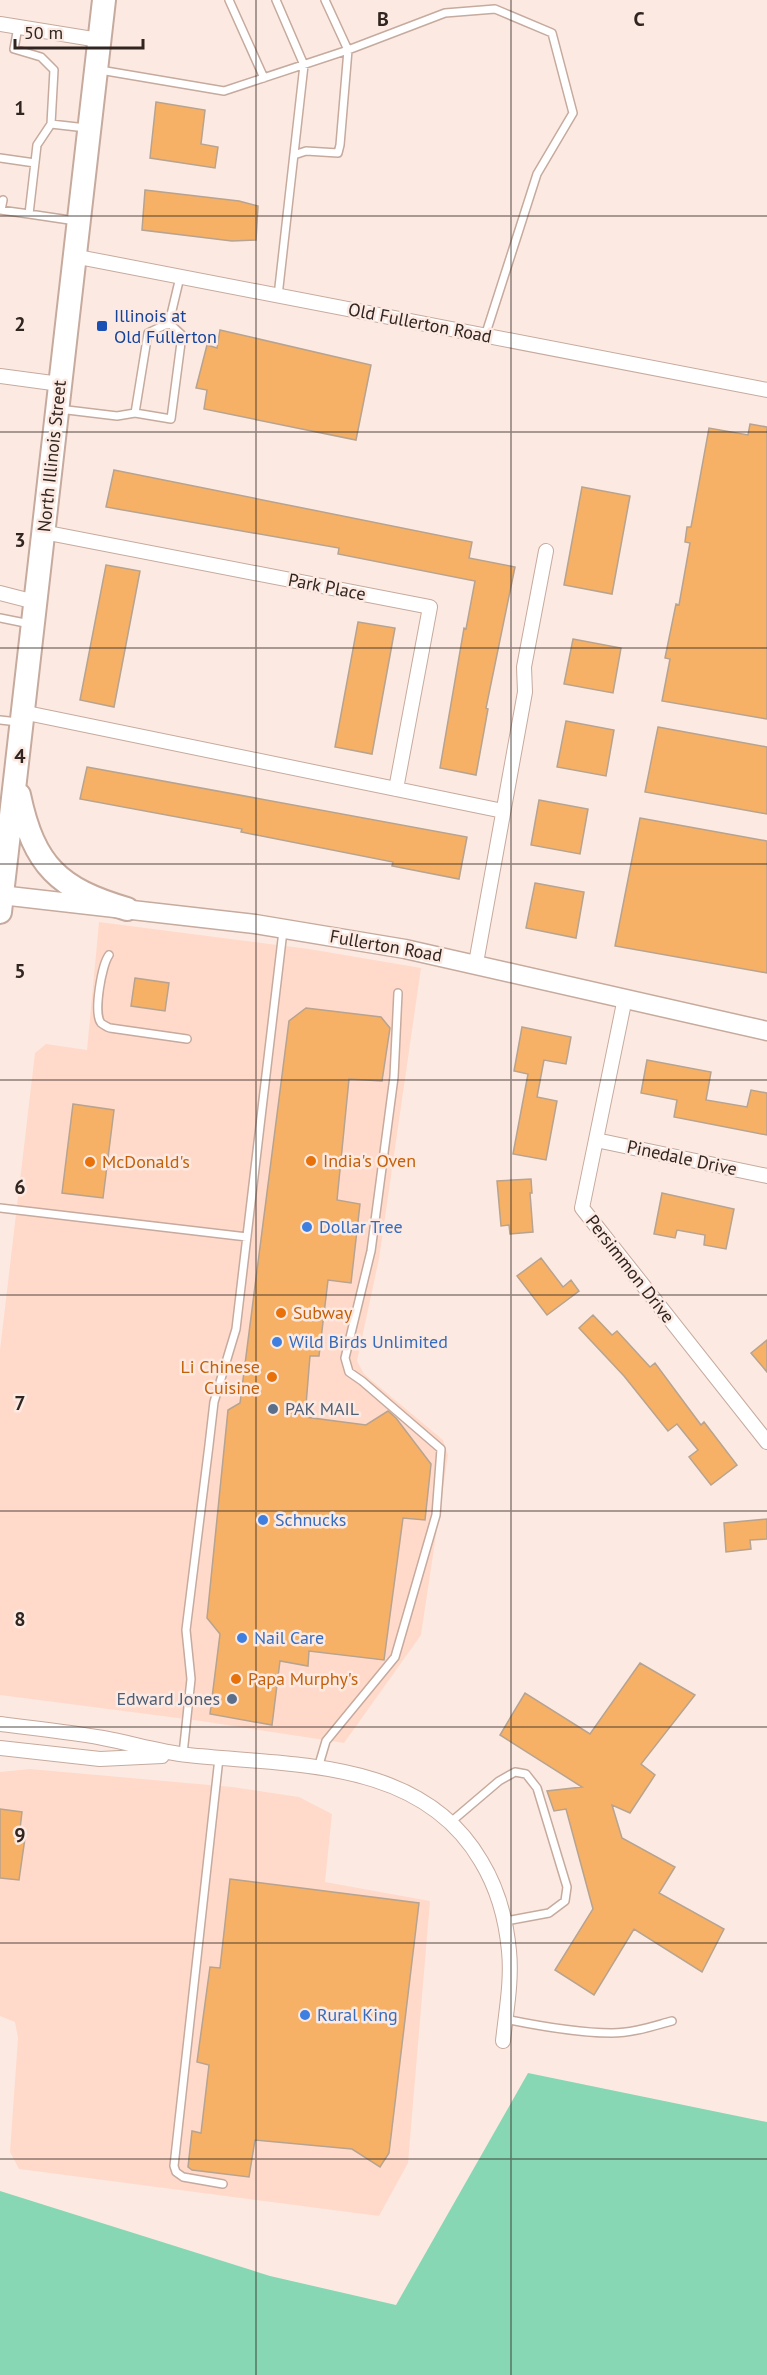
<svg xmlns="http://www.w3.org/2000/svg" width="767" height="2375" font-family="'PT Sans',sans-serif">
<rect width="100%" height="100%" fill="#fceae2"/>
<path fill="#ffdaca" d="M99 922 309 949 421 968 379 1259 357 1361 364 1374 443 1440 448 1455 421 1635 344 1743 201 1721 0 1695V1350L35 1053 46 1044 87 1050Z
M30 1769 232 1787 299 1797 332 1814 325 1882 430 1901 408 2163 379 2216 19 2169 10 2152 18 2038 15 2022 0 2016V1772Z"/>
<path fill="#87d7b4" d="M528 2073 767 2122V2375H0V2191L270 2276 396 2305Z"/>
<path fill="#f6b167" stroke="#b7a38f" stroke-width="1.5" d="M156 102 205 110 201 144 218 147 215 168 150 158Z
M145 190 239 201 258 206 256 240 232 241 142 230Z
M220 330 371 365 356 440 204 409 207 390 196 388 207 345 217 348Z
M750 424 767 427V719L662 701 670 659 665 658 676 604 679 605 690 543 685 542 687 527H691L709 428 748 435Z
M114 470 472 542 469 558 515 567 486 708 488 709 476 775 440 768 464 628 466 629 475 581 338 554 339 548 106 507Z
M582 487 630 496 612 594 564 585Z
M106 565 140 571 114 707 80 700Z
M358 622 395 628 372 754 335 747Z
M573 639 621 648 613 693 564 684Z
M566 721 614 730 606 776 557 767Z
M658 727 767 747V814L645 792Z
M87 767 467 837 459 879 392 866 393 862 241 832 242 829 80 799Z
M539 800 588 809 580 854 531 845Z
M640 818 767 841V973L615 946Z
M535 883 584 892 576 938 526 928Z
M135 978 169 983 165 1011 131 1006Z
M306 1008 381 1017 390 1028 382 1081 349 1079 337 1200 360 1204 351 1283 328 1280 319 1356H310L305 1417 366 1425 388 1411 396 1418 431 1464 425 1520 403 1518 384 1660 309 1651 308 1666 280 1661 272 1725 210 1714 220 1634 207 1618 228 1410 240 1403 289 1021Z
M522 1027 571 1037 566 1064 544 1060 537 1097 557 1101 546 1160 513 1154 528 1074 514 1071Z
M647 1060 711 1072 706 1100 747 1107 751 1090 767 1093V1135L674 1117 677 1100 641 1093Z
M73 1104 114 1110 103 1198 62 1193Z
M531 1179 532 1193H530L533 1232 510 1234 509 1225 501 1226 497 1181Z
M662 1193 734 1209 726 1249 704 1245 705 1235 677 1230 675 1238 654 1234Z
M541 1258 563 1287 571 1280 579 1291 547 1315 517 1276Z
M593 1315 612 1335 617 1331 650 1367 655 1363 701 1425 704 1422 737 1465 711 1485 689 1457 698 1450 677 1424 668 1431 624 1376 579 1328Z
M767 1340V1372L751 1353Z
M767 1519V1539L750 1540 751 1549 726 1552 724 1523Z
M640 1663 695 1695 641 1764 655 1775 630 1813 612 1805 622 1838 675 1867 659 1893 724 1929 702 1972 634 1929 594 1995 555 1970 593 1909 566 1809 554 1811 547 1791 582 1787 500 1735 525 1693 590 1734Z
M0 1809 22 1812 19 1837 25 1838 19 1880 0 1878Z
M230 1879 419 1903 389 2153 380 2167 352 2149 255 2140 249 2177 192 2170 188 2167 192 2131 201 2133 209 2065 197 2062 210 1967 220 1968Z"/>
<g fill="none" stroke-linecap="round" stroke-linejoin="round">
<g stroke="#c6aa9e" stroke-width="10">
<path id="service" d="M229 0 264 78
M276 0 304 65 278 296
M18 27 14 49 41 57 54 70 51 124
M100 70 224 91 348 50 445 13 495 9 552 33 573 113 537 174 485 336
M294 155 306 151 338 153 340 145 348 50 325 0
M0 158 35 163
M0 210 29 214
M1 210 3 200
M76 221 29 214 37 145 51 124 86 128
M59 409 117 416 135 413 148 333 169 323 180 277
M135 413 171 419 182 335 169 323
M0 618 30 624
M0 720 18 722
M109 955C102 964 93 1013 101 1023 102 1024 109 1028 110 1028L187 1039
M0 1208 247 1237
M183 1754 191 1679 186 1630 209 1445 214 1402 236 1329 283 931
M219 1758 174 2166 176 2172 183 2177 223 2184
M318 1768 326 1741 395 1657 436 1515 441 1449 362 1381 349 1372 345 1358 371 1251 394 1077 398 993
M452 1821 499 1781 515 1772 526 1774 537 1788 567 1887 565 1901 549 1913 506 1921
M505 2019C539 2026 578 2033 612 2033 633 2033 653 2026 672 2021"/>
</g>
<g stroke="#c6aa9e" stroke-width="16">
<path id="minor" d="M0 24 99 40
M73 256 767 390
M0 376 60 384
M43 532 430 607 396 789
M0 593 35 602
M22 712 503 811
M476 963 525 692 524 667 546 551
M625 998 582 1208 767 1442
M596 1140 767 1176
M0 1724C34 1728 69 1732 103 1738 131 1743 159 1752 188 1755 292 1766 421 1758 481 1861 498 1889 506 1918 509 1951 512 1981 506 2012 503 2041
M0 1748 100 1759 162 1756"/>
</g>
<g stroke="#c6aa9e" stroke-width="21">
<path id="tertiary" d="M0 895 255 924 405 949 767 1031"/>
</g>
<g stroke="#c6aa9e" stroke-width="26">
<path id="primary" d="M19 795C34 866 59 889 127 909
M0 912 104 0"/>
</g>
<use href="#service" stroke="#fff" stroke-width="7"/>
<use href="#minor" stroke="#fff" stroke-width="14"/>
<use href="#tertiary" stroke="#fff" stroke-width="18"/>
<use href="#primary" stroke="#fff" stroke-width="22"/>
</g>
<path fill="none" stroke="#302521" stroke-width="1.5" stroke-opacity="0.55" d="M256 0V2375M511 0V2375M0 216H767M0 432H767M0 648H767M0 864H767M0 1080H767M0 1295H767M0 1511H767M0 1727H767M0 1943H767M0 2159H767"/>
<rect fill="#1a4fb4" stroke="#fceae2" stroke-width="2" x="96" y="320" width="12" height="12" rx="3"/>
<g fill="#e8710a" stroke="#fceae2" stroke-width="2">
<circle cx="311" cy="1161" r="6"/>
<circle cx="90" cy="1162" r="6"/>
<circle cx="281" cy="1313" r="6"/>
<circle cx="272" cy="1377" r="6"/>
<circle cx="236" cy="1679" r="6"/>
</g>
<g fill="#3f7fe0" stroke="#fceae2" stroke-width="2">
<circle cx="307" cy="1227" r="6"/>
<circle cx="277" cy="1342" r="6"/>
<circle cx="263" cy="1520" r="6"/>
<circle cx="242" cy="1638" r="6"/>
<circle cx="305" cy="2015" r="6"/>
</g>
<g fill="#5c6f8a" stroke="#fceae2" stroke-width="2">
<circle cx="273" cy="1409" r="6"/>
<circle cx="232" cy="1699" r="6"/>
</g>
<g text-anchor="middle" stroke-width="5" stroke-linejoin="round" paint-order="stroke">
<g font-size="18" fill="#164399" stroke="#fceae2" text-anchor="start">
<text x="114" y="322">Illinois at<tspan x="114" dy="21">Old Fullerton</tspan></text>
</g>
<g font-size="18" fill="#302521" stroke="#fceae2">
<text transform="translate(420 323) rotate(11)" y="6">Old Fullerton Road</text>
<text transform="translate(52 456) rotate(-84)" y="6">North Illinois Street</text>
<text transform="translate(327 587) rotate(11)" y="6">Park Place</text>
<text transform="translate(386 946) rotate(10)" y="6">Fullerton Road</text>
<text transform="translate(682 1158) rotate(12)" y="6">Pinedale Drive</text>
<text transform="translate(630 1269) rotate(52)" y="6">Persimmon Drive</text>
</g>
<g font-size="18" fill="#c56008" stroke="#fceae2" text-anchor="start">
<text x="323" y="1167">India's Oven</text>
<text x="102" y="1168">McDonald's</text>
<text x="293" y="1319">Subway</text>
<text x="260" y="1373" text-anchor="end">Li Chinese<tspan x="260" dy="21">Cuisine</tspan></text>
<text x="248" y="1685">Papa Murphy's</text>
</g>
<g font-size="18" fill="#366cbe" stroke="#fceae2" text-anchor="start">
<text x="319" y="1233">Dollar Tree</text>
<text x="289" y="1348">Wild Birds Unlimited</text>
<text x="275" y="1526">Schnucks</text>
<text x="254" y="1644">Nail Care</text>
<text x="317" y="2021">Rural King</text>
</g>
<g font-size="18" fill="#4e5e75" stroke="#fceae2" text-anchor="start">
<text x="285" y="1415">PAK MAIL</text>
<text x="220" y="1705" text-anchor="end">Edward Jones</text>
</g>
</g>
<g font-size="20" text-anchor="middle" font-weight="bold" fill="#302521" stroke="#fceae2" stroke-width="5" stroke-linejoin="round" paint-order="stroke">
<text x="383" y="26">B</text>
<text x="639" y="26">C</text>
<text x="20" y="115">1</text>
<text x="20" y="331">2</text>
<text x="20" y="547">3</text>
<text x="20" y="763">4</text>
<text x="20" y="978">5</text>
<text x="20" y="1194">6</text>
<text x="20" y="1410">7</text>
<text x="20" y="1626">8</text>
<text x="20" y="1842">9</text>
</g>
<path d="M15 39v9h128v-9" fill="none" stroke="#302521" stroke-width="3"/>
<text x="24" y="39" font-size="18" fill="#302521" stroke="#fceae2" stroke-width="4.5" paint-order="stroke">50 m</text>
</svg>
